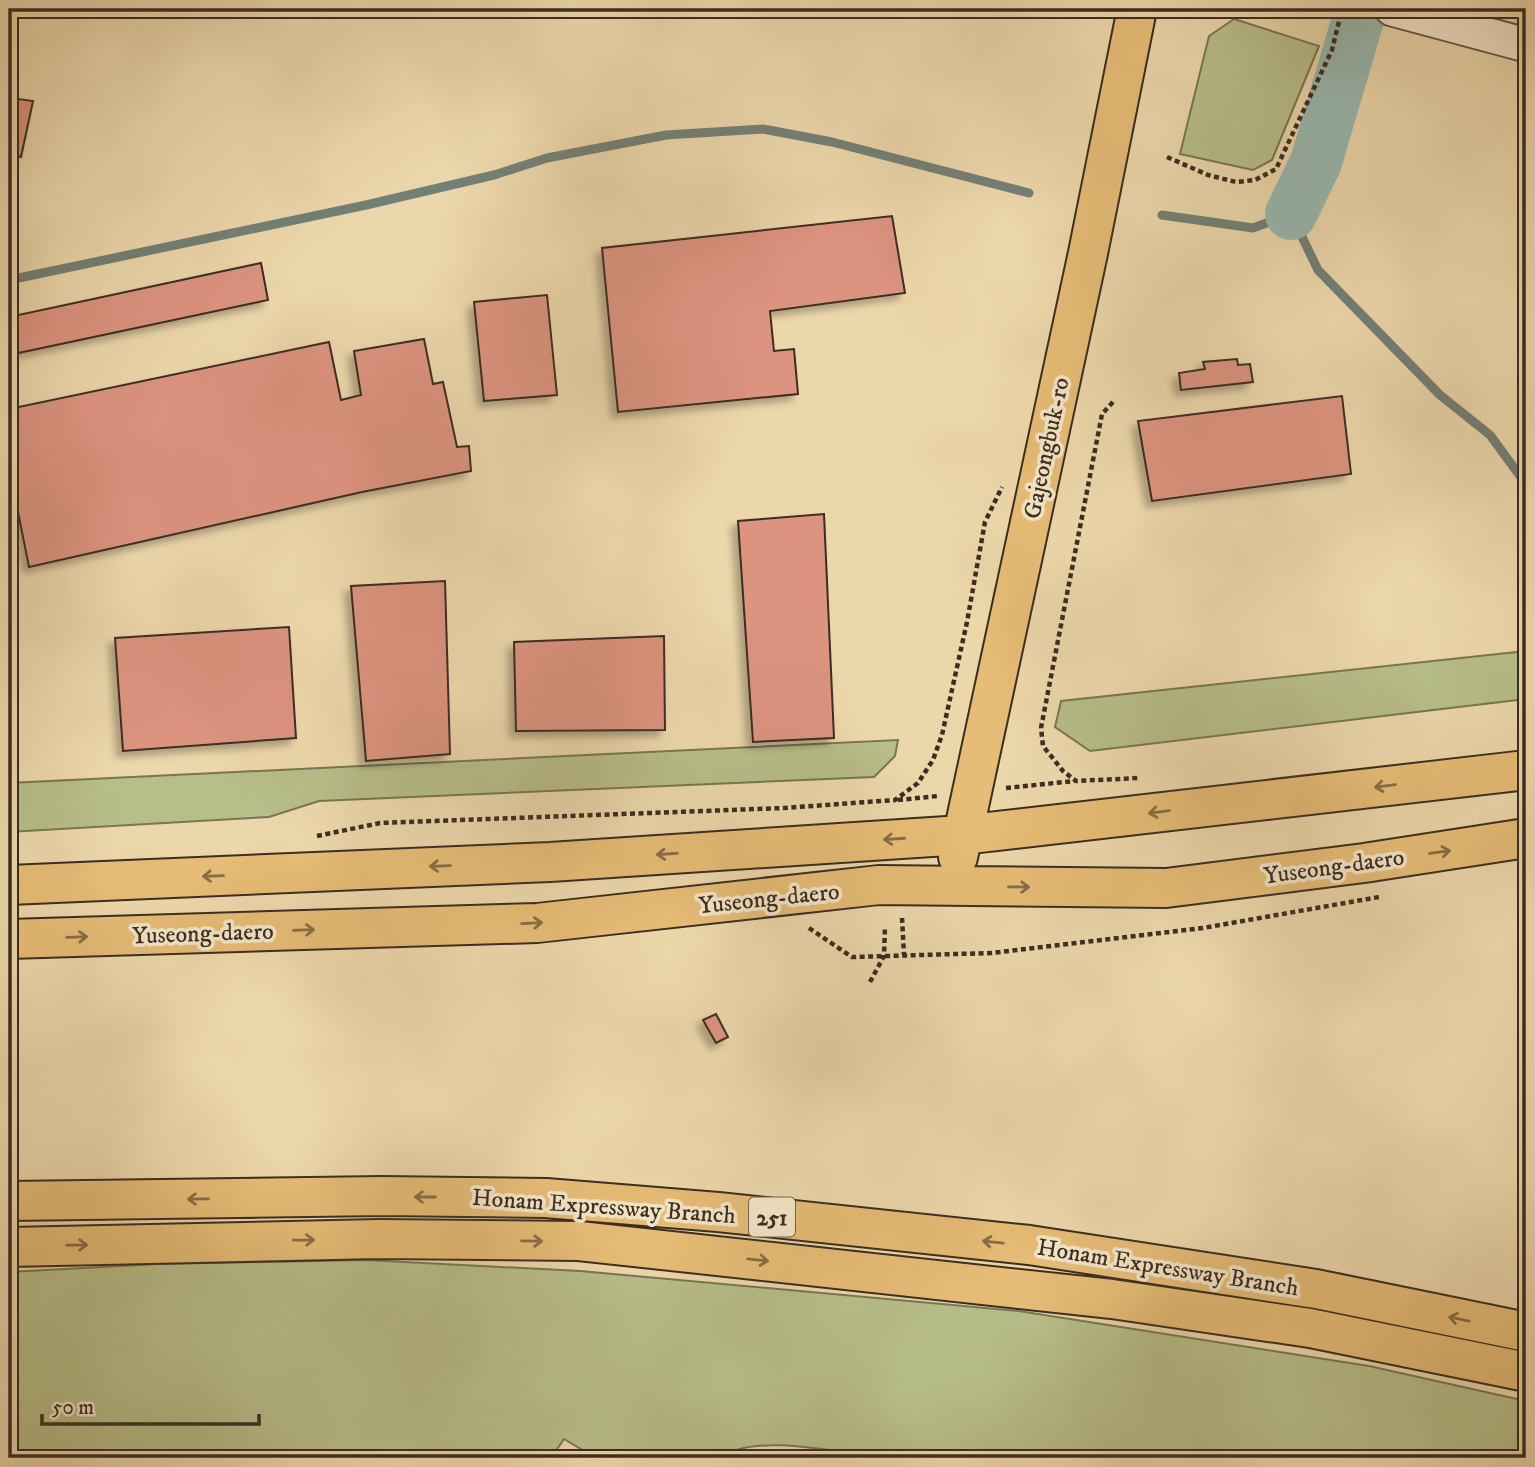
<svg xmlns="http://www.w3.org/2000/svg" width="1535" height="1467" font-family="'IM FELL DW Pica',serif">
<defs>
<filter id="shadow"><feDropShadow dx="-6" dy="6" stdDeviation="3.5" flood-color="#0004"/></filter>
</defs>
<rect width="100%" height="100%" fill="#ecd7ab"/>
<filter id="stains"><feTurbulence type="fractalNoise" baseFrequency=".00286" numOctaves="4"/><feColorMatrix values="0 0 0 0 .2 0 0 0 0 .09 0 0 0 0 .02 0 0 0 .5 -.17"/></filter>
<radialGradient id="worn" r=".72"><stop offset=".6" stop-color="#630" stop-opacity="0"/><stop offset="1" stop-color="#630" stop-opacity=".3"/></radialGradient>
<path fill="#b7be89" stroke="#787655" stroke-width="2" d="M1234 19 1319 46 1272 160 1253 170 1180 154 1209 36Z
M1526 651V699L1090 751 1055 727 1061 701Z
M898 740 895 756 874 777 319 801 269 817 9 832V783Z
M366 1260 580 1271 1019 1311 1369 1366 1526 1401V1458H883C839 1453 756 1432 719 1458H596L564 1439 551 1458H9V1272L157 1264Z"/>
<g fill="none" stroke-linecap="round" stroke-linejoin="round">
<path stroke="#738076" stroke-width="9" d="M1162 215 1253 228 1291 214 1318 270 1440 395 1490 435 1526 484
M9 280 366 205 494 175 547 158 666 135 763 129 832 142 1029 193"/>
<path stroke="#99b8af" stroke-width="52" d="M1291 214 1316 162 1361 9"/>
</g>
<path fill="#dc9380" stroke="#3a2d21" stroke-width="2" filter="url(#shadow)" d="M9 73 15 75 10 98 33 101 21 157 9 154Z
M892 216 905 293 770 311 774 351 794 349 798 394 618 412 602 248Z
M261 263 268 300 9 355V317Z
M547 295 557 395 484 401 474 302Z
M424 339 433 384 443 382 457 447 469 446 471 471 362 492 29 567 9 467V409L329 342 341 400 361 395 354 351Z
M1237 359 1238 365 1250 364 1253 382 1181 390 1179 373 1205 369 1203 362Z
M1342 396 1351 474 1152 501 1138 421Z
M824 514 834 738 753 742 738 521Z
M445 581 450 754 366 761 351 586Z
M289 627 296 738 123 751 115 638Z
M664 636 665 730 516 731 514 642Z
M716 1014 728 1037 716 1043 703 1020Z"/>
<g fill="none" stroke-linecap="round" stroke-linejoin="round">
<g stroke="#665844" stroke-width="37">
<path id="minor" d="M1392 9 1526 45"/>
</g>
<g stroke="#3a2d21" stroke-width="42">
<path id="major" d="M958 857 1088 253 1137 9
M9 885 550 862 962 835 1526 770
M9 939 537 923 879 885 1166 888 1364 863 1526 838"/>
</g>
<g stroke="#3a2d21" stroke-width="42">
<path id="highway" d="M9 1201 382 1196 546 1198 718 1212 1029 1245 1316 1289 1526 1332
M9 1247 379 1239 579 1241 1112 1299 1310 1328 1526 1372"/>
</g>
<path stroke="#3a2d21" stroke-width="4.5" stroke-dasharray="5 3.5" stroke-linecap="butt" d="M1167 157 1208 175 1236 182 1255 180 1276 169 1332 50 1342 9
M1113 402 1102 414 1041 728 1043 746 1063 771 1076 781 1139 778
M1006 788 1074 781
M898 800 938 796
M317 836 380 823 784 808 895 800 918 783 933 760 942 735 967 622 985 522 1002 487
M902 918 904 955
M809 928 852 957 992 953 1203 928 1379 897
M870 982 884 956 885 927"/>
<use href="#minor" stroke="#f3e5c8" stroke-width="33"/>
<use href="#major" stroke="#e6bc76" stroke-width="38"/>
<use href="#highway" stroke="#e6bc76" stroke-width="38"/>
</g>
<defs><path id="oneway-shaft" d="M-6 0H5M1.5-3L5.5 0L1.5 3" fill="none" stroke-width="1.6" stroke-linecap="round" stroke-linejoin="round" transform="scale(1.75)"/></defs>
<g stroke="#876d47">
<use href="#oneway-shaft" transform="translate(1385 786) rotate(173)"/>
<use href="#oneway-shaft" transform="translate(1159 812) rotate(173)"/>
<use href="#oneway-shaft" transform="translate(894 839) rotate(176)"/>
<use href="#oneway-shaft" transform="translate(1440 852) rotate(-8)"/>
<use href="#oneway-shaft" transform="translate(667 854) rotate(176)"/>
<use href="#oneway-shaft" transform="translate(440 866) rotate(178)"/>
<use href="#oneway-shaft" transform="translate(213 876) rotate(178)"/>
<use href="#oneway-shaft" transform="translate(1019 887) rotate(1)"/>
<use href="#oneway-shaft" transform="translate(532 923) rotate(-3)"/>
<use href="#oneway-shaft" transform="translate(304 930) rotate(-2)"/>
<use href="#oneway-shaft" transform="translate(77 937) rotate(-2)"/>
<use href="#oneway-shaft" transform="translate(425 1197) rotate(-180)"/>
<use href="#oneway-shaft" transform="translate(198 1199) rotate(179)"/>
<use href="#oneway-shaft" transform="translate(304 1240) rotate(-1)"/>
<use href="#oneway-shaft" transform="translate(532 1241) rotate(1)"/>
<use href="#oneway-shaft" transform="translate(993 1242) rotate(-174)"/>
<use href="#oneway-shaft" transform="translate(77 1245) rotate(-1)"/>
<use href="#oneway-shaft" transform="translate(758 1260) rotate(6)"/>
<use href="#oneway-shaft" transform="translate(1459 1319) rotate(-168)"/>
</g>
<g text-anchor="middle" stroke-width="7" stroke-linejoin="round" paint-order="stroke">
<rect fill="#f3e5c8" stroke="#726453" stroke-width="2" x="749" y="1197.5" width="46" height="39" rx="5"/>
<g font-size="23" font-weight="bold" fill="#3a2d21">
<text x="772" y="1225">251</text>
</g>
<g font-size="24" fill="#3a2d21" stroke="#f3e5c8">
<text transform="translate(1046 448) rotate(-78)" y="8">Gajeongbuk-ro</text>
<text transform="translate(1334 866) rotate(-8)" y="8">Yuseong-daero</text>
<text transform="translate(769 898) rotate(-6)" y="8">Yuseong-daero</text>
<text transform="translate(203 933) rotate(-2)" y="8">Yuseong-daero</text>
<text transform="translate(604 1206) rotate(4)" y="8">Honam Expressway Branch</text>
<text transform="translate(1168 1267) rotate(9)" y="8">Honam Expressway Branch</text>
</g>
</g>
<rect width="1535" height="1467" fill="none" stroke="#ecd7ab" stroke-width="35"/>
<rect x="10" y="10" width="1514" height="1446" fill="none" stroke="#3a2d21" stroke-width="3.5"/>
<rect x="18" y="18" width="1500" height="1432" fill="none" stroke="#3a2d21" stroke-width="2"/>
<path d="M42 1414v10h217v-10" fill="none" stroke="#3a2d21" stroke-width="3.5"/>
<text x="52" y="1414" font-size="21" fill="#3a2d21" stroke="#f3e5c8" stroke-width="5" paint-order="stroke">50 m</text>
<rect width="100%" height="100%" filter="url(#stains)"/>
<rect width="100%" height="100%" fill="url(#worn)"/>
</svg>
